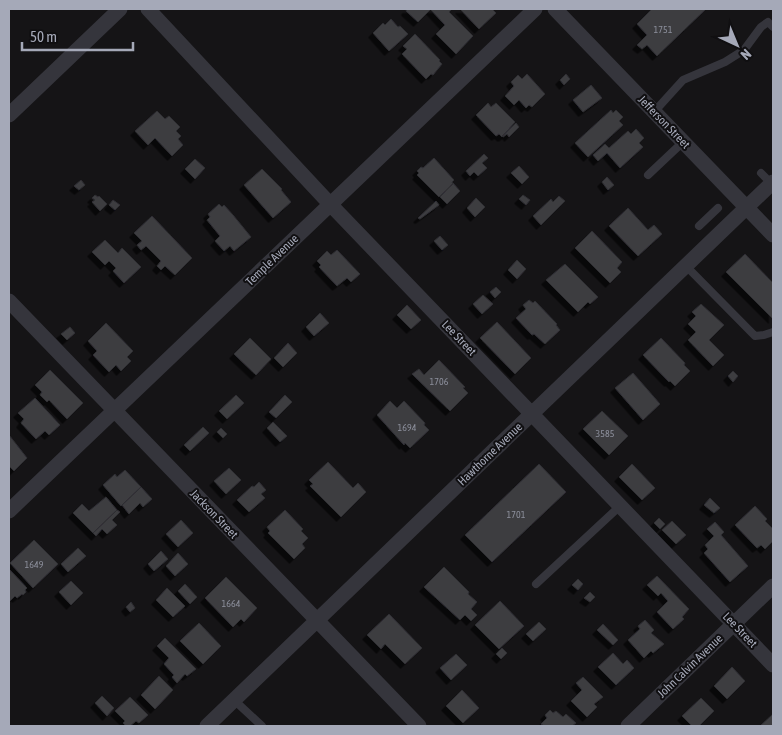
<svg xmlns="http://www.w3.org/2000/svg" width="782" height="735" font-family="'Asap Condensed',sans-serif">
<defs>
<filter id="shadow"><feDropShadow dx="-4.5" dy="4.5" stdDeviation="0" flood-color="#0009"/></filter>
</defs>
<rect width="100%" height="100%" fill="#151416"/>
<path fill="#3c3c41" stroke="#2f2e33" filter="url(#shadow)" d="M407 9H429L430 10 418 22 406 11Z
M430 9H450L451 10 449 12 473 36 456 54 436 34 445 25Z
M460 9H492L496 13 479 29Z
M652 9H706L657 56 647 45 642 49 637 45 647 35 637 24Z
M391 19 398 27 400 26 408 34 389 51 373 33 383 23 385 25Z
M415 34 440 60 439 61 442 64 433 75 431 74 426 79 402 54 407 49 403 46Z
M527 74 545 94 532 107 529 105 526 108 519 100 514 105 505 96 514 86 511 82 518 75 522 79Z
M566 74 570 79 564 85 560 80Z
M591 85 602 98 583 112 573 100Z
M488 103 491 107 496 103 515 122 502 137 499 134 496 136 476 115Z
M611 110 613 113 616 110 623 117 619 121 623 125 588 157 575 143Z
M157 111 165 119 169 116 180 127 176 131 181 136 178 139 183 145 172 156 155 138 148 145 135 131Z
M516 123 519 127 509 137 507 134 503 137 502 136Z
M636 129 644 138 639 143 643 147 620 168 607 153 598 161 593 155 605 144 609 148 628 131 631 134Z
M484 154 488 158 482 163 487 168 478 176 474 172 470 176 466 171Z
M434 158 454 180 452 182 453 184 439 197 417 175 419 173 417 171 421 167 423 168Z
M195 159 205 168 195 179 185 169Z
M519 166 529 177 522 184 511 173Z
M262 169 282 189 281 190 291 202 273 218 244 185Z
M607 177 614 185 608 190 602 182Z
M81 180 85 185 79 190 74 186Z
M453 183 460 191 447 204 440 197Z
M95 195 98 197 99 196 107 204 100 211 92 202 95 200 92 198Z
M523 195 530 200 526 205 519 199Z
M559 196 565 201 541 225 533 216 551 199 553 202Z
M476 198 485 207 475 217 467 208Z
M113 200 120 205 115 210 109 205Z
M436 201 439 205 420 219 418 218Z
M219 204 222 207 224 205 233 215 251 237 234 251 230 246 224 251 215 241 220 236 207 220 210 217 208 214Z
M628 208 648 230 654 225 662 234 638 256 609 226Z
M152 216 192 258 175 275 165 266 161 270 157 266 161 261 146 246 141 250 137 245 142 241 134 233Z
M592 231 622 262 617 268 621 272 610 283 575 248Z
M440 236 448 245 442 250 434 241Z
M105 240 118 253 122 248 141 267 124 283 113 271 116 268 109 261 105 265 92 252Z
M337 250 360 274 351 282 347 278 337 286 319 267 321 265 317 261 327 251 331 255Z
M745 254 773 283V319L726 272Z
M517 260 526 269 517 279 508 270Z
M565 264 598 297 590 304 588 302 578 312 546 280Z
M496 287 501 292 495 298 490 292Z
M483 295 493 304 482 314 473 304Z
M529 300 533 303 535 301 557 324 556 325 560 330 545 344 534 334 532 335 516 318 526 309 523 305Z
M701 304 724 325 709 340 724 355 713 366 688 340 696 332 688 324 696 316 692 312Z
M407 305 421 320 411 329 397 315Z
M320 313 329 323 314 336 306 327Z
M497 322 531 358 515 374 480 338Z
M106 323 133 351 127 357 131 361 121 371 116 365 109 372 93 355 97 351 88 341Z
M70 327 75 333 67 340 61 334Z
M250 338 271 359 256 375 234 354Z
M661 338 685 363 684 365 690 371 675 386 670 381 669 382 643 355Z
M288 343 297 353 283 367 274 358Z
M439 360 465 387 463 388 468 393 450 411 412 374 419 369 424 375Z
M50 370 83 403 67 419 49 400 47 402 40 395 42 392 35 385Z
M733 371 738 376 733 382 728 376Z
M633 373 660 404 643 420 615 388Z
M236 395 244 403 227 419 219 411Z
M285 395 292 402 276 418 269 412Z
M35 398 60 425 49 435 45 431 36 439 21 423 24 419 18 413Z
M390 401 397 408 404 401 425 423 424 425 429 430 410 448 405 443 404 445 377 415Z
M602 411 628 436 609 455 583 429Z
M273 422 287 436 280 442 267 428Z
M203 427 209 433 190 451 184 445Z
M221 428 227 434 223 438 217 432Z
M9 435 27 458 14 471 9 466Z
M328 462 353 488 358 483 366 492 341 517 310 486 313 484 309 480Z
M539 464 566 492 492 562 465 535Z
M632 464 655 488 642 500 619 477Z
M229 468 241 480 226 494 214 481Z
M125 470 141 487 121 506 103 485 115 474 117 477Z
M259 482 266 490 261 494 265 498 249 512 237 500 252 486 254 487Z
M141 487 152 499 143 507 140 503 129 514 122 505Z
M106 497 117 510 93 533 73 513 82 504 89 511Z
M710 498 720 508 714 513 704 505Z
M755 506 767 519 765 521 773 529V541L765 549 761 545 757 548 735 525Z
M117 510 120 512 112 520 117 525 107 534 102 529 96 536 93 533Z
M285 510 303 529 301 531 308 538 302 544 305 548 294 559 268 533 270 531 267 527Z
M659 518 665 524 660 529 654 523Z
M181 520 193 533 178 547 166 534Z
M672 521 686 535 676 544 662 530Z
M715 522 724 532 721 535 748 566 730 582 704 553 708 549 705 545 714 536 707 529Z
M34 540 58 564 33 588 10 563Z
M78 548 86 556 68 572 61 564Z
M161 551 168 559 154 571 148 564Z
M178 553 188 564 175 576 166 566Z
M444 567 469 592 468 594 477 602 471 609 477 615 471 621 465 615 460 620 424 587Z
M9 569 27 588 25 590 26 592 23 595 22 594 17 598 15 596 9 602Z
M657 576 689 609 682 617 684 619 673 629 657 612 668 601 661 593 658 596 647 585Z
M226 577 257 608 244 622 241 619 233 627 205 598Z
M578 579 583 584 578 590 572 585Z
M71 581 83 593 71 605 59 592Z
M185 584 197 597 190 604 178 591Z
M167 588 185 606 173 617 156 600Z
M590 592 595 597 590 602 584 598Z
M500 601 524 626 499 649 475 625Z
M131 602 135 608 130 612 126 607Z
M389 614 422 648 405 664 385 644 381 649 367 635Z
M645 620 654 630 651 633 664 644 653 653 651 651 644 658 628 640 640 629 638 626Z
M539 622 546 629 533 641 526 634Z
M199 623 221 646 203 664 180 641Z
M603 624 618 640 613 645 597 630Z
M165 638 196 669 187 676 185 674 177 683 172 677 174 675 164 664 169 658 157 646Z
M502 648 507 653 501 659 496 654Z
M613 653 623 664 627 660 634 668 616 685 598 667Z
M456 654 467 665 451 680 440 668Z
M732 667 745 681 727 699 714 686Z
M159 676 173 690 155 709 141 695Z
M583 677 603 697 594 704 597 707 587 717 571 701 582 690 576 683Z
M462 690 479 708 463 723 446 706Z
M102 696 114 708 107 716 95 703Z
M130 697 148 715 139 723 136 721 130 726H126L123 723 125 721 115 711Z
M701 698 714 711 699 726H692L682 716Z
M550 710 553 713 556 711 563 717 566 714 576 723 572 726H544L541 724 547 718 545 715Z
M773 714V726H760Z"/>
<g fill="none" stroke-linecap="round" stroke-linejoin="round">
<path stroke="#35353c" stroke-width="8" d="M654 112 683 80 725 62 744 50 761 27 768 22 773 27
M761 173 772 184
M648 175 683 142
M699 226 718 208
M686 266 755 336 764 335 773 332
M536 584 620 506
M234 700 262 726"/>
<path stroke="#35353c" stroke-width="15" d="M148 9 330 204 773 665
M555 9 773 235
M9 115 120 9
M9 301 419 726
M9 511 535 9
M207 726 773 182
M628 726 773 586"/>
</g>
<g text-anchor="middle" stroke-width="4" stroke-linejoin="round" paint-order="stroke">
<g font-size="10" fill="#8b8e9a">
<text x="663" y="33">1751</text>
<text x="439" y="385">1706</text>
<text x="407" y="431">1694</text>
<text x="605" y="437">3585</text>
<text x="516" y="518">1701</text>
<text x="34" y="568">1649</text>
<text x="231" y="607">1664</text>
</g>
<g font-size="12" fill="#a5a9b8" stroke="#100f11">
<text transform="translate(664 122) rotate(46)" y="4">Jefferson Street</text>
<text transform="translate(272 260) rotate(-44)" y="4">Temple Avenue</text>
<text transform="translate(459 338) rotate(46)" y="4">Lee Street</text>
<text transform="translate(490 454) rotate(-44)" y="4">Hawthorne Avenue</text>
<text transform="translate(214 514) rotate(46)" y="4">Jackson Street</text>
<text transform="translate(740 630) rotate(46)" y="4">Lee Street</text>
<text transform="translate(690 666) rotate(-44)" y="4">John Calvin Avenue</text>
</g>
</g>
<rect width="782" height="735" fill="none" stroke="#a5a9b8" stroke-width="20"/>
<g transform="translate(737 45) rotate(136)" stroke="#100f11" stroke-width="4" paint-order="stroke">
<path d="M0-4L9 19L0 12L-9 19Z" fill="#a5a9b8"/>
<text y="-8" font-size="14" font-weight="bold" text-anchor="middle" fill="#a5a9b8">N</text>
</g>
<path d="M22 42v8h111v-8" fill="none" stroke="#a5a9b8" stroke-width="2.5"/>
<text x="30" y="42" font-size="15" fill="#a5a9b8" stroke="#100f11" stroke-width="4" paint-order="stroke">50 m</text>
</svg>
